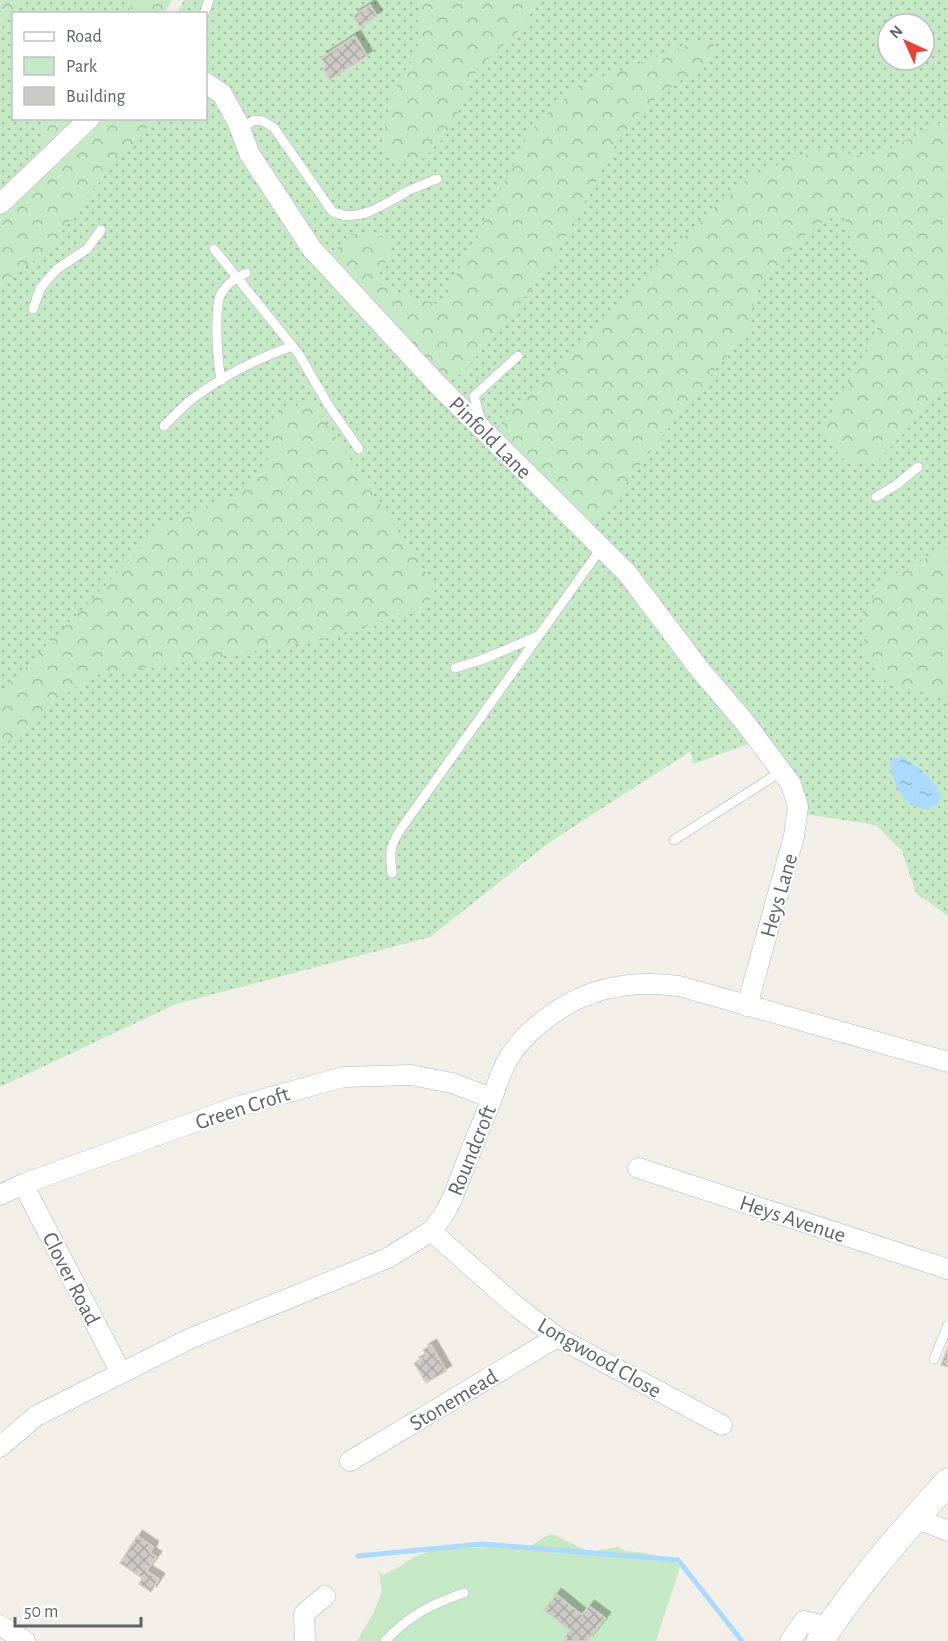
<svg xmlns="http://www.w3.org/2000/svg" width="948" height="1641" font-family="'Alegreya Sans',sans-serif">
<defs>
<pattern id="grass-dots" width="8" height="8" patternUnits="userSpaceOnUse" patternTransform="scale(1.5)"><rect width="8" height="8" fill="#c5e8c5"/><path d="M2 2h.1M6 6h.1" fill="none" stroke="#a3c0a4" stroke-width="1.8" stroke-linecap="round"/></pattern>
<pattern id="forest-crowns" width="20" height="18" patternUnits="userSpaceOnUse" patternTransform="scale(1.5)"><rect width="20" height="18" fill="#c5e8c5"/><path d="M2 6a3 3 0 1 1 6 0M12 15a3 3 0 1 1 6 0" fill="none" stroke="#a3c0a4"/></pattern>
<pattern id="water-ripples" width="26" height="14" patternUnits="userSpaceOnUse" patternTransform="scale(1.5)"><rect width="26" height="14" fill="#aadaff"/><path d="M2 4q2-2 4 0t4 0M15 11q2-2 4 0t4 0" fill="none" stroke="#8eb4d2"/></pattern>
<pattern id="building-cross-hatch" width="8" height="8" patternUnits="userSpaceOnUse" patternTransform="scale(1.5)"><rect width="8" height="8" fill="#cccac5"/><path d="M0 0l8 8M0 8l8-8" fill="none" stroke="#a9a8a4"/></pattern>
<filter id="shadow"><feDropShadow dx="5.5" dy="-5.5" stdDeviation="0" flood-color="#0004"/></filter>
</defs>
<rect width="100%" height="100%" fill="#f1efe8"/>
<path fill="url(#grass-dots)" fill-rule="evenodd" d="M23 0H135L127 13 15 14Z
M184 0H948V916L916 893 902 851 876 825 804 814 754 742 693 764 691 751 550 842 430 937 176 1004 0 1087V214L99 119 206 118V14L177 13ZM888 24H924V60H888Z
M13 15 14 118 41 119 44 150 0 192V25Z"/>
<path fill="url(#forest-crowns)" d="M0 0H23L13 16 0 25Z
M135 0H172L165 13H127Z
M419 0H538L523 27 478 68 449 132 421 161 393 160 382 142 392 94 421 46Z
M705 38 714 45 713 57 640 111 616 144 550 266 463 373 442 382 332 265 335 251 352 234 390 238 392 255 378 271 379 281 393 292 441 305 529 134 539 121 577 87Z
M41 118 78 119 44 150Z
M99 119H154L77 208 51 248 10 278 0 281V214Z
M948 119V328L945 332 946 387 876 463 843 459 821 431 877 334 878 303 842 213 813 227 756 287 749 328 644 459 594 528 493 432 697 223 752 175 823 148 872 158Z
M311 401 436 588 426 607 325 639 213 658 89 676 0 748V694L165 523 236 495 267 461 274 414Z
M948 547V699L938 695 908 690 879 678 865 649 862 613 887 578Z"/>
<path fill="#c5e8c5" d="M552 1534 586 1550 595 1551 618 1547 626 1551 646 1553 674 1560 680 1567 656 1641H357L373 1614 382 1591 379 1571 383 1575C396 1570 400 1565 411 1559 424 1551 445 1548 460 1547 465 1546 469 1548 474 1548 485 1548 495 1545 506 1547 512 1547 519 1550 524 1549 531 1548 541 1537 552 1534Z"/>
<path fill="url(#water-ripples)" d="M901 756C917 767 938 779 941 799L936 805 928 809C922 808 914 807 909 803 900 796 890 774 890 763L895 758Z"/>
<g fill="none" stroke-linecap="round" stroke-linejoin="round">
<path stroke="#aadaff" stroke-width="5" d="M358 1556 482 1544 678 1560 742 1641"/>
</g>
<path fill="url(#building-cross-hatch)" stroke="#d6d1c6" stroke-width="1.5" filter="url(#shadow)" d="M370 5 377 16 360 27 353 16Z
M355 36 367 56 330 80 323 68 326 66 321 58Z
M431 1345 446 1371 426 1383 414 1363 427 1356 423 1350Z
M948 1346V1367L941 1365Z
M137 1536 153 1547 150 1553 156 1557 146 1571 159 1579 151 1592 139 1584 142 1578 120 1563Z
M556 1594 582 1615 589 1606 605 1618 587 1641H567L564 1638 570 1630 544 1610Z"/>
<g fill="none" stroke-linecap="round" stroke-linejoin="round">
<g stroke="#b5b8bc" stroke-width="10">
<path id="lane" d="M204 14 209 0
M240 130 254 120 263 121 274 128 332 211C356 225 385 204 406 192 416 187 427 183 437 179
M214 249 298 353 329 406 359 449
M33 309 40 289 47 280 57 269 87 249 101 230
M222 380C217 367 214 306 221 294 226 284 237 277 246 273
M481 421 474 396 518 356
M164 426C173 417 182 407 192 399 223 376 256 359 292 346
M876 497 896 485 918 467
M455 668 481 660 538 636
M674 840 782 771
M392 873C390 852 389 848 400 830L602 547
M934 1359 948 1325
M385 1641C410 1615 431 1604 464 1593"/>
</g>
<g stroke="#b5b8bc" stroke-width="21">
<path id="street" d="M206 83 222 94 238 123 249 153 312 249 435 382 627 573 701 671 743 720 791 784 798 807 794 836 747 1006
M0 204 90 118
M638 1168 948 1269
M23 1184 121 1373
M0 1195 23 1184 236 1107 343 1077 411 1075 452 1083 492 1098
M431 1231 517 1307 557 1337 722 1425
M0 1447 36 1416 189 1339 388 1258 431 1231 443 1216 452 1199C464 1168 476 1137 489 1106 495 1091 500 1073 508 1059 516 1046 527 1034 538 1025 580 989 626 979 679 986L948 1062
M350 1461 557 1337
M915 1518 948 1531
M0 1625 25 1641
M305 1641 304 1614 325 1596
M790 1641 804 1621 829 1627"/>
</g>
<g stroke="#b6babf" stroke-width="28">
<path id="secondary" d="M820 1641C857 1584 902 1532 948 1482"/>
</g>
<use href="#lane" stroke="#fff" stroke-width="9"/>
<use href="#street" stroke="#fff" stroke-width="20"/>
<use href="#secondary" stroke="#fff" stroke-width="27"/>
</g>
<g text-anchor="middle" stroke-width="4.5" stroke-linejoin="round" paint-order="stroke">
<g font-size="22" fill="#5f6368" stroke="#fff">
<text transform="translate(491 437) rotate(45)" y="8">Pinfold Lane</text>
<text transform="translate(778 895) rotate(-74)" y="8">Heys Lane</text>
<text transform="translate(242 1107) rotate(-18)" y="8">Green Croft</text>
<text transform="translate(471 1150) rotate(-68)" y="8">Roundcroft</text>
<text transform="translate(793 1218) rotate(18)" y="8">Heys Avenue</text>
<text transform="translate(72 1278) rotate(63)" y="8">Clover Road</text>
<text transform="translate(600 1357) rotate(30)" y="8">Longwood Close</text>
<text transform="translate(453 1399) rotate(-31)" y="8">Stonemead</text>
</g>
</g>
<rect x="12" y="12" width="195" height="108" fill="#ffffff" stroke="#bfc1c3" stroke-width="1.5"/>
<rect x="24" y="32" width="30" height="9" fill="#ffffff" stroke="#bfc1c3" stroke-width="1.5"/>
<text x="66" y="42" font-size="18" fill="#5f6368">Road</text>
<rect x="24" y="57" width="30" height="18" fill="#c5e8c5" stroke="#bfc1c3" stroke-width="1.5"/>
<text x="66" y="72" font-size="18" fill="#5f6368">Park</text>
<rect x="24" y="87" width="30" height="18" fill="#cccac5" stroke="#bfc1c3" stroke-width="1.5"/>
<text x="66" y="102" font-size="18" fill="#5f6368">Building</text>
<g transform="translate(906 42) rotate(315)"><circle r="28" fill="#ffffff" stroke="#bfc1c3" stroke-width="1.5"/>
<path d="M0-4.5L10 22L0 15L-10 22Z" fill="#ea4335"/>
<text y="-9" font-size="16" font-weight="bold" text-anchor="middle" fill="#5f6368">N</text>
</g>
<path d="M15 1617v9h126v-9" fill="none" stroke="#5f6368" stroke-width="3"/>
<text x="24" y="1617" font-size="18" fill="#5f6368" stroke="#ffffff" stroke-width="4.5" paint-order="stroke">50 m</text>
</svg>
